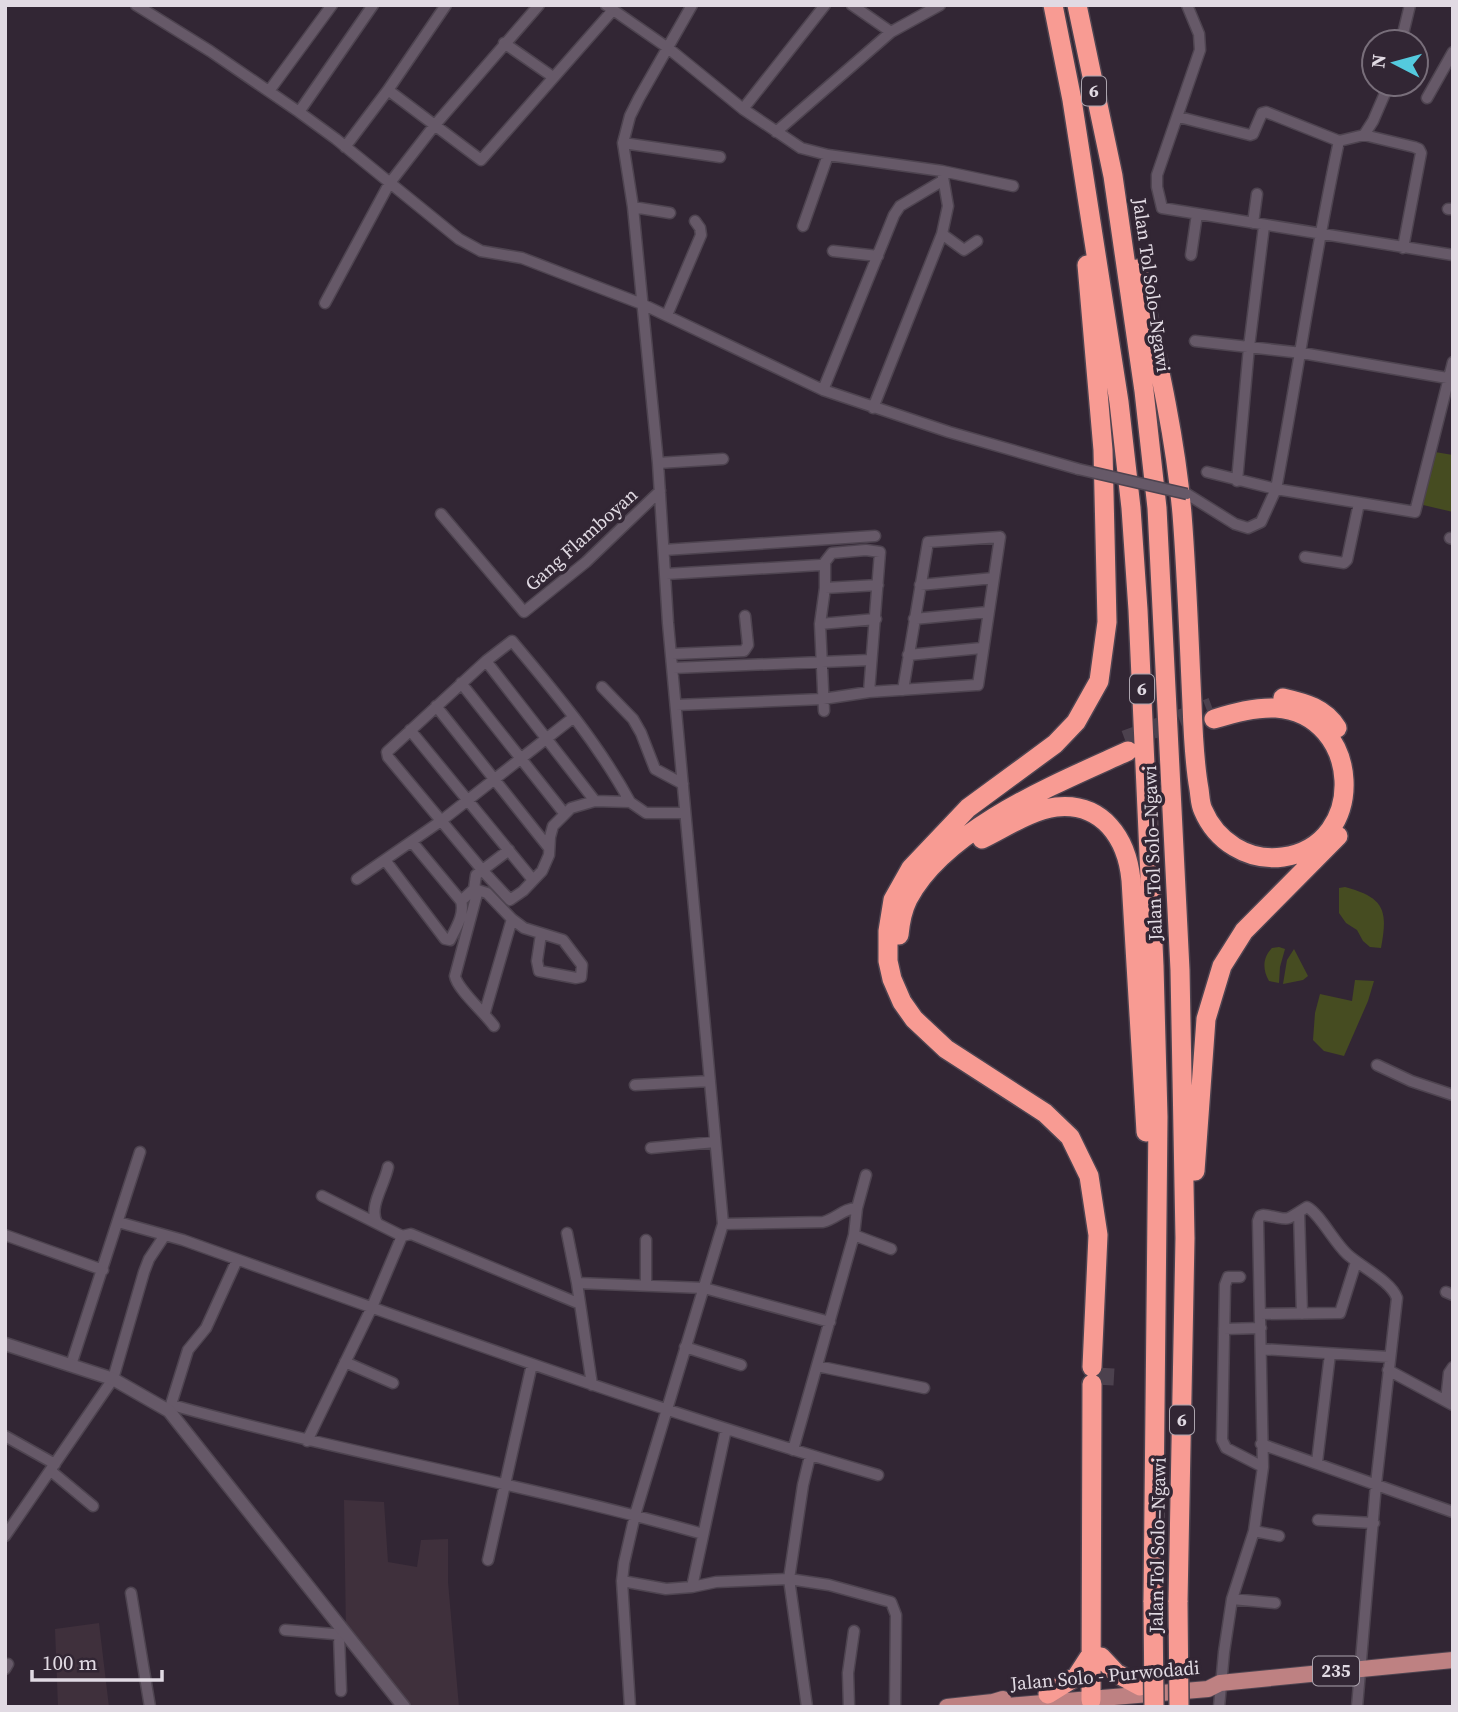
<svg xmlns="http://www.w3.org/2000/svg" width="1458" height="1712" font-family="'Source Serif 4',serif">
<rect width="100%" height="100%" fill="#322634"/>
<path fill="#3f303c" d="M344 1500 384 1502 388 1562 417 1567 421 1540 448 1539V1582L459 1707H403L346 1635Z
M99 1623 109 1707H58L55 1629Z"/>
<path fill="#464c21" d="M1435 452 1453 455V512L1423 505Z
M1345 887C1385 898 1388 910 1381 948L1370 947 1363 941 1357 930 1346 923 1339 913V888Z
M1279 947 1285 949 1280 967 1279 983 1269 981C1262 969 1263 957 1272 948Z
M1294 949 1308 976 1303 980 1283 984 1287 960Z
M1355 980 1374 981 1368 1001 1344 1056 1324 1051 1313 1040 1315 1013 1320 994 1352 1001Z"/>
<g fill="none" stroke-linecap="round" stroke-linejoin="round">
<path stroke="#4c414e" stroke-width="19" stroke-dasharray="19 10" stroke-linecap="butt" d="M1125 740 1212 707
M1104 1385 1105 1368"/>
<g stroke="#4e4450" stroke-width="13">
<path id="minor" d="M136 5 210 51 299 112 336 139 459 239 481 251 522 258 642 304 823 390 949 432 1078 469
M606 5 668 48 743 109 801 148 828 155 942 171 1013 186
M852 5 891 32
M1187 5 1199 34 1200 50 1157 175V187L1162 208 1453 255
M1401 42 1410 5
M504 43 553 77
M388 90 481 160 613 10
M269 91 332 5
M1427 98 1453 52
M743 109 825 5
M299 112 373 5
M1179 117 1250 135 1253 134 1262 113 1266 112 1339 141
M776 132 891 32 940 5
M1364 135 1414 147 1419 149 1421 153 1403 248
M623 143 720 157
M345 147 388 90 446 5
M633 207 670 213
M1448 209H1453
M1253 223 1257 194
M803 226 828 155
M942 234 964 250 977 241
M833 251 878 256
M1191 255 1197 214
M325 303 389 184 434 126 539 5
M667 315 701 235 700 228 695 221
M1195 341 1302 353 1453 379
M823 390 894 215 900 206 942 181
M873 408 942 234 948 206 942 171
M658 463 723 459
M1207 472 1276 489C1298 373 1314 257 1339 141L1364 135 1373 121 1389 84
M1237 481 1249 347 1264 226
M1187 494 1235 524 1248 528 1261 522 1276 489 1415 512 1453 362
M441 514 524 612 586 562 660 491
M1450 538 1453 539
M664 550 875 536
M1305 557 1344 563 1347 560 1359 503
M666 574 820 565
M920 585 994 578
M825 588 878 585
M914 619 988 612
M820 624 876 619
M672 654 744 651 748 645 745 616
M908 655 982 648
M486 661 595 801
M673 668 870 660
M461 683 564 813
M602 687 633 719 641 733 655 769 683 784
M676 705 823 699 869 692 976 685H978L1000 537 928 542 903 690
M436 706 549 848
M824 711 820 624 825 588V562L832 553 866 550 880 552 869 692
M410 730 533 880
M630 802C598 743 554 691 512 641L486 661 387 752 388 757 483 871 510 900 523 891 542 871 549 855 550 837 553 826 571 808 595 801 630 802 646 813H685
M412 842 461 901 474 889
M385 860 445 939 450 940C456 928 465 914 461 901
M357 879 441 821 574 717
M474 889 487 893 512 919 485 1012
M474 889 476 875 509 850
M478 890 455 976C457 989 484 1012 494 1026
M512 919 524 928 563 940 582 965 581 977 576 978 539 971 537 961 541 934
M1377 1065 1411 1081 1453 1095
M635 1085 710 1081
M651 1148 715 1142
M322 1196 402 1236 411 1234 580 1304
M1299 1212 1302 1314
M118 1222 183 1240C413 1322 643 1407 878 1475
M377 1223C368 1207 385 1184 388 1167
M723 1224 823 1222C836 1219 844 1208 857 1208
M567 1233 577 1283
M5 1235 103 1270
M854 1235 891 1249
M646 1240V1285
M1240 1277H1228L1225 1285 1222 1440 1226 1448 1263 1467
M1446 1292 1453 1295
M1260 1314 1340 1313 1356 1262
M1224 1329 1261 1328
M685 1347 741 1365
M1261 1349 1389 1357
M345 1362 393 1383
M71 1365 140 1152
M817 1366 924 1388
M1388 1370 1453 1405
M592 1385 577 1283 704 1288 830 1322
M1446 1401 1449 1373 1453 1367
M172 1405C347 1454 527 1484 703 1534
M169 1411 188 1350 206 1328 237 1260
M5 1436 55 1464
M307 1441 372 1307 402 1236
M1261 1444 1453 1512
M793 1450 854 1235 857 1208 866 1175
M1317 1462 1330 1354
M51 1471 93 1506
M1318 1520 1374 1523
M1254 1531 1279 1536
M5 1536 113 1379 144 1272 149 1259 165 1235
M488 1560 532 1364
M622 1581 666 1589 692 1587 716 1582 789 1579 829 1585 891 1602 896 1615 895 1707
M692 1587 726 1429
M131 1593 150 1707
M1232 1599 1275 1603
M285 1630 346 1635
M339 1635 341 1691
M5 1669 8 1664
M630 1707 622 1581 624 1563 635 1515 723 1224 668 623 658 463 633 207 623 143 630 116 639 98 692 5
M807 1707 789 1579 803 1485 810 1456
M849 1707 848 1673 854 1631
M1219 1707 1224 1652 1232 1599 1254 1531 1263 1467 1258 1221 1260 1216 1263 1215C1293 1219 1281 1223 1307 1207 1319 1213 1334 1242 1347 1254 1361 1267 1391 1281 1397 1298L1376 1484 1357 1707"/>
</g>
<g stroke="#4e4450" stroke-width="15">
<path id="tertiary" d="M5 1344 113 1379 169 1411 404 1707"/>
</g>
<g stroke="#4e4450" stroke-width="18">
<path id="primary" d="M993 1702 1008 1706 1208 1689 1220 1683 1453 1660
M947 1707 993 1702 1003 1699"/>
</g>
<g stroke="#4e4450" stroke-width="22">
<path id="motorway" d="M1053 5 1072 100 1119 402 1131 508 1138 610 1154 966 1158 1117 1153 1602
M1077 5 1113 176 1144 391 1157 508 1180 970 1185 1238 1178 1602
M1087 265 1103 450 1107 622 1099 681 1076 722 1055 744 968 808 911 868 893 900 888 931V961L892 979 902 1002 914 1019 946 1049 1045 1113 1070 1137 1089 1176 1098 1235 1092 1367
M1137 269C1155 349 1175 431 1182 514 1187 577 1189 641 1192 704 1193 733 1194 761 1199 789 1200 795 1200 804 1203 810 1216 841 1248 862 1283 857 1369 845 1362 714 1276 708 1255 707 1234 713 1214 719
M1283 698C1305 703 1325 708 1337 728
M982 839C1005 828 1031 810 1056 807 1103 802 1127 839 1131 880L1146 1132
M899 935C900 924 903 909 908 899 945 828 1058 783 1128 751
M1195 1171 1206 1019 1222 966 1244 931 1338 836
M1101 1657 1116 1673 1140 1686
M1048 1694 1077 1676 1090 1656
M1091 1700 1092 1384"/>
</g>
<use href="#minor" stroke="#665968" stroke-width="10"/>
<use href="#tertiary" stroke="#665968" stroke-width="12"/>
<use href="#primary" stroke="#be8182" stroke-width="16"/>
<use href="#motorway" stroke="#f89b93" stroke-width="19"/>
<g stroke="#4e4450" stroke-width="13" stroke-linecap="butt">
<path id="minor-bridge" d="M1078 469 1187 494"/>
</g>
<g stroke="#4e4450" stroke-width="22" stroke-linecap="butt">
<path id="motorway-bridge" d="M1153 1602 1154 1707
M1178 1602 1179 1707"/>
</g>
<use href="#minor-bridge" stroke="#665968" stroke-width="10"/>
<use href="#motorway-bridge" stroke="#f89b93" stroke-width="19"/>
</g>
<g text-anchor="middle" stroke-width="7" stroke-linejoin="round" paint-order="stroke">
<g fill="#322634" stroke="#aca4ae" stroke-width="2">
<rect x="1082" y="76.5" width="24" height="29" rx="5"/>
<rect x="1130" y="674.5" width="24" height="29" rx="5"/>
<rect x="1170" y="1405.5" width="24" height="29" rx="5"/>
<rect x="1313" y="1656.5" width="46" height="29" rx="5"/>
</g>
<g font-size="18" font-weight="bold" fill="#e1dae3">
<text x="1094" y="97">6</text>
<text x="1142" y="695">6</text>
<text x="1182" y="1426">6</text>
<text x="1336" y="1677">235</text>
</g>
<g font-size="19" fill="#e1dae3" stroke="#322634">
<text transform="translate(1152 285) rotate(82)" y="7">Jalan Tol Solo–Ngawi</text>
<text transform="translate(581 539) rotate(-42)" y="7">Gang Flamboyan</text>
<text transform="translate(1152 853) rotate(-92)" y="7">Jalan Tol Solo–Ngawi</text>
<text transform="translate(1157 1545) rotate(-89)" y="7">Jalan Tol Solo–Ngawi</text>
<text transform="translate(1105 1675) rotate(-5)" y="7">Jalan Solo - Purwodadi</text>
</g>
</g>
<rect width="1458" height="1712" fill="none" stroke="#e1dae3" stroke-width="14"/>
<g transform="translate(1395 63) rotate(276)"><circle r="33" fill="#322634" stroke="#786e7a" stroke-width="2"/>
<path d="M0-5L12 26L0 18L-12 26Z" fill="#54cade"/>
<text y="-10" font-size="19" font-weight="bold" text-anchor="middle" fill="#e1dae3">N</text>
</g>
<path d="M32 1670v10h130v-10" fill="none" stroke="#e1dae3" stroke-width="3.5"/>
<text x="42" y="1670" font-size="21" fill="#e1dae3" stroke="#322634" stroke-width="5" paint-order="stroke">100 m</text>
</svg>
